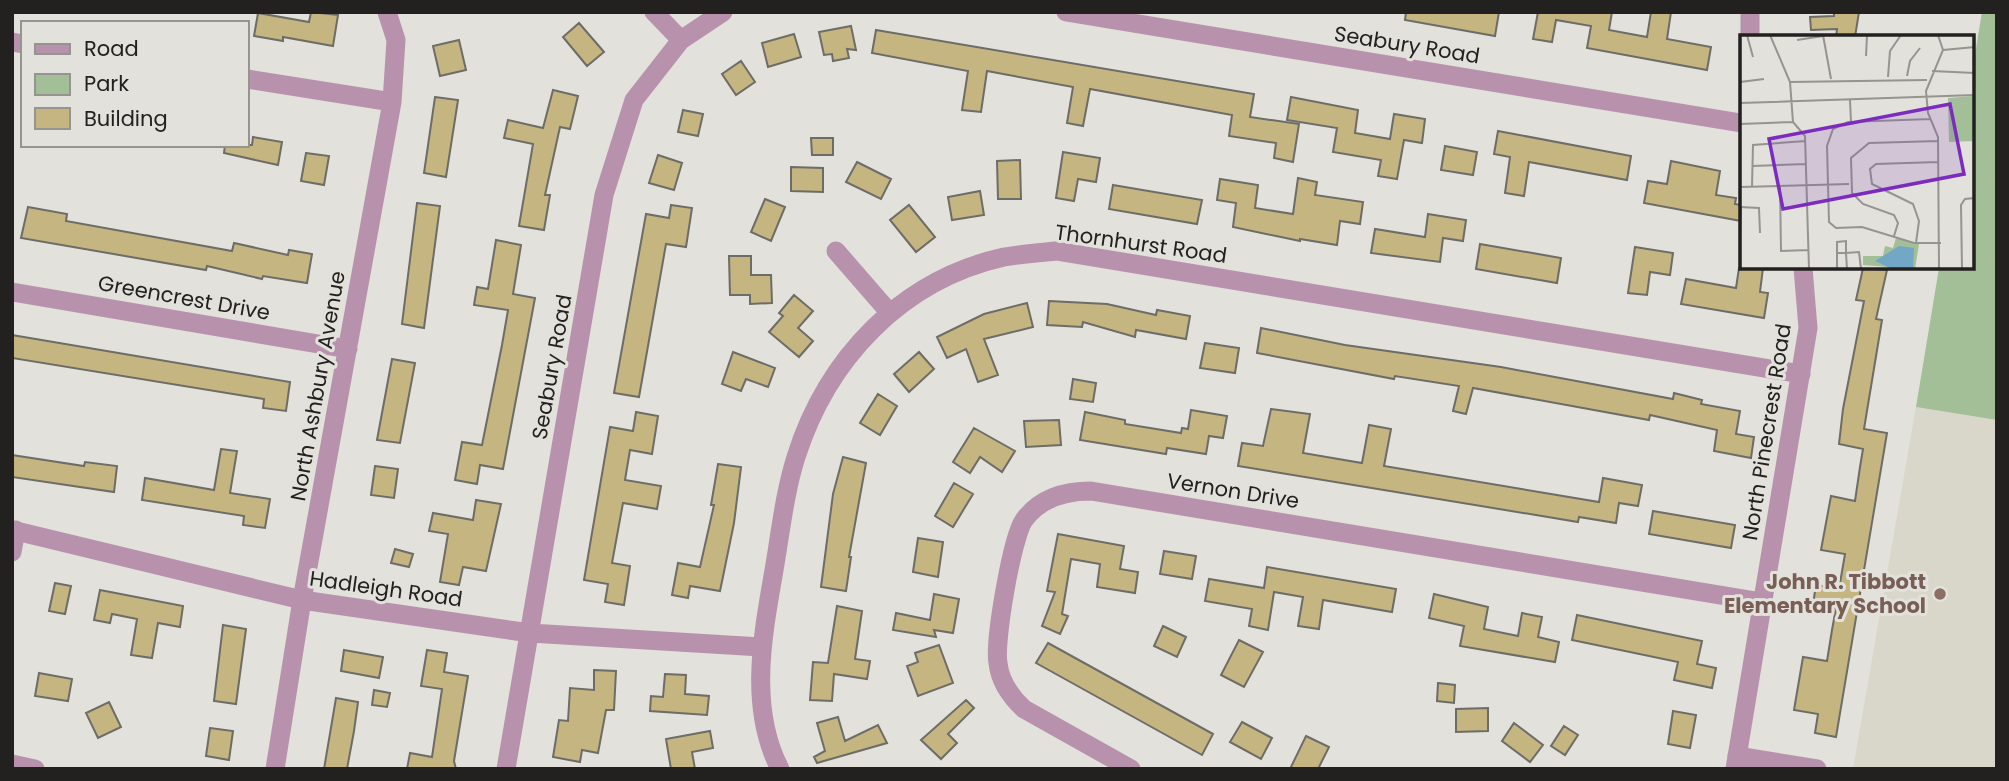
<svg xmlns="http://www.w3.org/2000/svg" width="2009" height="781" font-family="Poppins,sans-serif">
<rect width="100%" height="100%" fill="#e2e1db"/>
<path fill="#d9d6ca" d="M1916 407 1997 420V769H1853Z"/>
<path fill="#a2bf98" d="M1982 12H1997V420L1916 407 1939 268H1972V72Z"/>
<path fill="#c5b581" stroke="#6d6c67" stroke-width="2" d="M311 12 338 15 333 46 283 37V41L254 36 258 13 309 22Z
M1406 12H1499L1495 36 1405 20Z
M1538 12H1612L1609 30 1647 37 1651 12H1671L1667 39 1711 47 1707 70 1587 48 1591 26 1556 20 1552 42 1533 39Z
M1834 12H1859L1855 37H1836L1837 29 1811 30 1810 17 1834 16Z
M579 23 604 52 587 66 563 37Z
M851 26 856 50 847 49 849 58 833 61 832 54 824 55 819 32Z
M876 30 1254 94 1250 117 1299 124 1293 162 1274 158 1276 143 1229 136 1232 115 1090 89 1083 126 1067 123 1073 87 987 71 981 112 962 110 968 71 872 53Z
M794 34 801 57 768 67 762 43Z
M459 40 466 70 440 76 433 46Z
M741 61 755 82 736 95 722 74Z
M553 90 578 96 570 129 560 127 545 195H550L544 230 519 226 533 144 504 138 508 120 543 128Z
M435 97 458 100 446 177 424 173Z
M1291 97 1358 110 1355 133 1390 139 1394 114 1425 119 1422 143 1404 140 1397 179 1378 176 1381 160 1333 152 1337 128 1287 120Z
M683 110 703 114 698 136 678 132Z
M1498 131 1631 156 1627 180 1529 162 1524 196 1505 193 1510 157 1494 154Z
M253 137 282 142 278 165 224 153 225 145H252Z
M811 138H833V155H812Z
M1445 146 1477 152 1473 175 1441 170Z
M1063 152 1100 158 1096 182 1078 179 1074 201 1056 198Z
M306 153 329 156 324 185 301 181Z
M658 155 682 163 674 190 649 183Z
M1020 160 1021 199H998L997 161Z
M1671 161 1720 171 1716 195 1736 198 1735 204 1741 205V221L1644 203 1648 181 1667 184Z
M857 162 891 179 881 199 846 182Z
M791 167 823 168V192L791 191Z
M1298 178 1317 182 1315 195 1363 202 1360 224 1340 221 1337 245 1300 239V241L1233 227 1236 203 1217 200 1220 179 1258 185 1255 208 1293 214Z
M1113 185 1202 200 1197 224 1109 209Z
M980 191 984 215 952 220 948 197Z
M765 199 785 207 771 241 751 232Z
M417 203 440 206 424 328 402 324Z
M671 205 692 208 686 247 666 244 639 397 614 393 646 214 669 218Z
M909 205 935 237 916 252 890 220Z
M28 207 67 214 66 221 232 251 234 243 288 255 289 250 312 254 307 283 263 276 262 279 207 266 206 270 21 238Z
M1428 214 1466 220 1463 241 1443 238 1440 262 1371 253 1375 229 1425 237Z
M496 240 521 245 513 294 535 298 503 469 480 465 477 484 455 480 462 442 482 445 502 345 508 310 474 305 477 287 488 289Z
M1480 244 1561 258 1557 283 1476 269Z
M1635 247 1673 253 1670 275 1650 272 1647 295 1628 293Z
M729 256H751V275H771L772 303 750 304V295H730Z
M1739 268H1763L1760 292 1768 293 1764 318 1681 304 1686 279 1736 288Z
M1863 268 1887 270 1876 319 1882 320 1864 429 1887 433 1836 737 1815 733 1818 714 1794 710 1803 657 1827 661 1832 630 1836 608 1813 604 1816 585 1839 589 1845 554 1821 550 1831 496 1855 501 1860 467 1863 449 1839 444 1843 409 1864 301 1856 300Z
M794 295 813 311 798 328 813 341 799 357 769 332 783 316 779 313Z
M1049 301 1107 304 1156 315 1157 310 1190 316 1186 339 1136 330 1135 337 1083 322 1082 327 1047 325Z
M1027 303 1033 327 984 339 998 375 978 382 966 349 947 358 937 337 984 314Z
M1261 328 1345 345 1501 367 1673 399 1674 393 1702 400 1701 404 1740 411 1736 434 1754 437 1751 458 1714 451 1717 430 1650 415 1649 420 1473 388 1466 414 1453 411 1459 386 1395 376 1394 379 1257 353Z
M12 335 290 382 286 411 263 408 264 399 12 358Z
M1205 343 1239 348 1235 373 1200 368Z
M733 352 775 368 768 387 746 379 741 391 722 384Z
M919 352 934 369 909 392 894 374Z
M392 359 415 363 400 443 377 440Z
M1073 379 1096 383 1093 402 1070 399Z
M878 394 897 406 880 435 860 423Z
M1271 409 1310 414 1303 453 1362 463 1369 425 1391 429 1384 466 1599 502 1603 478 1642 485 1638 506 1619 503 1616 523 1579 517 1578 522 1238 466 1242 443 1263 446Z
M1191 410 1227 416 1223 438 1209 436 1206 454 1167 448 1166 454 1080 440 1085 412 1125 420V424L1181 433 1182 428 1188 429Z
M636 412 658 416 652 454 630 450 625 480 661 486 657 509 623 503 612 563 630 566 624 605 605 602 608 584 584 580 610 427 633 431Z
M1059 420 1061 445 1026 447 1024 421Z
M974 428 1015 451 1002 472 980 457 970 473 953 462Z
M221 449 237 451 230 493 270 499 265 528 243 525 244 516 142 500 145 478 214 490Z
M12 455 84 466 85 462 117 466 114 492 12 477Z
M843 457 866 463 849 557H851L846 591 821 587 833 494Z
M718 464 741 467 734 523 720 591 690 586 688 598 672 595 678 563 700 567 714 505H711Z
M375 466 398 469 394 498 371 495Z
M954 483 973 494 953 527 935 516Z
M476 500 501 504 486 571 463 567 459 585 440 582 448 534 429 531 433 513 473 520Z
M1653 511 1735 525 1731 548 1649 534Z
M1058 534 1124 546 1120 569 1138 572 1135 593 1097 587 1100 564 1071 559 1062 614 1068 616 1060 634 1042 626 1055 592 1047 591Z
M918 538 943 542 938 577 913 572Z
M395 549 413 554 409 567 391 563Z
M1164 551 1196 556 1192 579 1160 574Z
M1267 567 1396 589 1392 612 1323 600 1319 629 1298 626 1303 597 1274 592 1268 630 1249 626 1252 609 1205 601 1209 579 1264 588Z
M55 583 71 586 65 614 49 611Z
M100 590 183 606 180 627 158 623 152 658 131 655 137 619 112 614 110 623 94 620Z
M934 594 959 599 953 633 934 630 936 637 893 630 896 613 930 620Z
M1434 594 1488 607 1484 629 1518 636 1522 613 1542 617 1538 637 1559 642 1555 662 1460 646 1464 626 1429 618Z
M837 606 862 611 855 659 870 661 867 679 834 674 832 701 810 700 813 662 828 663Z
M1577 615 1702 641 1697 664 1716 668 1712 688 1674 680 1678 662 1572 640Z
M223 625 246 629 236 704 214 701Z
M1163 626 1186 637 1177 657 1154 646Z
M1239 640 1263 652 1244 687 1221 675Z
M1048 643 1213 734 1202 755 1036 663Z
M939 645 953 683 918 696 907 666 918 662 915 653Z
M344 650 383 657 379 678 341 671Z
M427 650 447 653 444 672 468 676 454 761 456 769H407L410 753 432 757 442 689 421 686Z
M594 670 616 671 614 710H606L598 753 582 750 580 762 553 757 559 720 568 721 570 688 594 690Z
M39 673 72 679 68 701 35 696Z
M665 674 686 675 685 694 709 696 707 715 650 711 651 696 663 697Z
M1438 683 1455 685 1454 703 1437 701Z
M374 690 390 693 387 707 372 705Z
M336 698 358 702 354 731 347 769H324Z
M966 700 974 708 948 734 957 743 941 759 921 740Z
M109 702 121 727 98 738 86 713Z
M1488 708V731L1456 732V709Z
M1673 711 1696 715 1690 748 1668 744Z
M838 717 845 741 878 725 887 743 817 763 814 757 825 751 817 723Z
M1242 722 1272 738 1261 759 1230 742Z
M1514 723 1543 745 1530 762 1502 741Z
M1564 726 1578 735 1565 755 1551 746Z
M210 728 233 731 229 760 206 756Z
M710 731 713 748 692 752 695 769H671L666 739Z
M1306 736 1329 747 1318 769H1290Z"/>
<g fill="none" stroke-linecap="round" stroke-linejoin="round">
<path stroke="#b892ad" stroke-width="19" d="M654 12 681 40
M1066 12 1741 123
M12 42 23 44
M247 79 392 102
M836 251 889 312
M12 292 348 349
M12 530 302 600 530 633 761 647
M12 552 16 530
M1737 756 1817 769
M12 764 35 769
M275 769 302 600 392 102 396 40 387 12
M506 769 604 195 634 100 681 40 723 12
M780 769C749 709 762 639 773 576 780 537 784 495 796 457 827 359 901 280 1004 257 1021 254 1039 253 1056 251L1801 374
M1131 769 1024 709C1010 696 1000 682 998 663 994 642 1012 537 1024 520 1040 498 1065 491 1091 491L1762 602"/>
<path stroke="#b892ad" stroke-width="19" d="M1750 12V37
M1735 769 1808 328 1803 268"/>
</g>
<circle fill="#8d6e63" stroke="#e2e1db" stroke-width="2.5" cx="1940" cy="594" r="7"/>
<g text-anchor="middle" stroke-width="6" stroke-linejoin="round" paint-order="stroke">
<g font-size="21" fill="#22211f" stroke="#e2e1db">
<text transform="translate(1407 45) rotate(9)" y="7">Seabury Road</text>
<text transform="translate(1141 244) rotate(8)" y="7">Thornhurst Road</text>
<text transform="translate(184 298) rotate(10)" y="7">Greencrest Drive</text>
<text transform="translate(552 367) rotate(-80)" y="7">Seabury Road</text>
<text transform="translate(318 386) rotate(-80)" y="7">North Ashbury Avenue</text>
<text transform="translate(1767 432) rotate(-81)" y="7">North Pinecrest Road</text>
<text transform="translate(1233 491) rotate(9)" y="7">Vernon Drive</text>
<text transform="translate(386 589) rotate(8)" y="7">Hadleigh Road</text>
</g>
<g font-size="21" font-weight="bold" fill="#785e54" stroke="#e2e1db" text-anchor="end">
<text x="1926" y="589">John R. Tibbott<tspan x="1926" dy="24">Elementary School</tspan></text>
</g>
</g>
<g transform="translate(1740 35)">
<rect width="234" height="234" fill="#e2e1db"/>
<path d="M234 61V106L209 107 208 63ZM156 203 179 209 175 234 123 230V221H143L145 211 153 213Z" fill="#a2bf98"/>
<path d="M159 211 174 213 173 234H152L135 226Z" fill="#73a7c6"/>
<path fill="none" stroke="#959490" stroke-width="2" d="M7 0 13 22M30 0 50 47 53 87 65 101 69 234M83 0 91 44M198 0 203 15 186 56 188 78 198 102 199 234M57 5 83 1M203 15 235 12M126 21 127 0M192 36 235 38M167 41 170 26 180 13M148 42 150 16 161 0M0 47 24 44M50 47 187 45M110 65 111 87M0 68 235 60M190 84 108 87 93 94 87 111 89 187 96 193 122 192 174 208H201M0 89 53 87M12 131 66 129M40 151 41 216 69 215M0 152 109 149M12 152 13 110 66 106M0 172 19 173 20 198M0 200 1 172M154 201 158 188 154 180 123 169 112 158 111 123 129 108 198 106M176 208 179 186 173 169 132 149 130 134 136 129 198 127M97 218H106V206L97 207V234M107 234 106 218 119 217 121 234M222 234 221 170 225 164 235 163"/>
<path fill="#7b2cbf" fill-opacity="0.15" stroke="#7b2cbf" stroke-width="3.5" d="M210 69 224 139 43 174 29 104Z"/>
<rect width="234" height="234" fill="none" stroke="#22211f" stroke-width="3.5"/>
</g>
<rect width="2009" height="781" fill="none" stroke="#22211f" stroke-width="28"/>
<rect x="21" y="21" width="228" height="126" fill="#e2e1db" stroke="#959490" stroke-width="2"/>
<rect x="35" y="44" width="35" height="10" fill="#b892ad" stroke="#959490" stroke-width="2"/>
<text x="84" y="56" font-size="21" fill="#22211f">Road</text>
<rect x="35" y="74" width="35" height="21" fill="#a2bf98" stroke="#959490" stroke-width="2"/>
<text x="84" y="91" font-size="21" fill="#22211f">Park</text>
<rect x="35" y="108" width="35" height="21" fill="#c5b581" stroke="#959490" stroke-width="2"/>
<text x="84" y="126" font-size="21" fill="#22211f">Building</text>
</svg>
